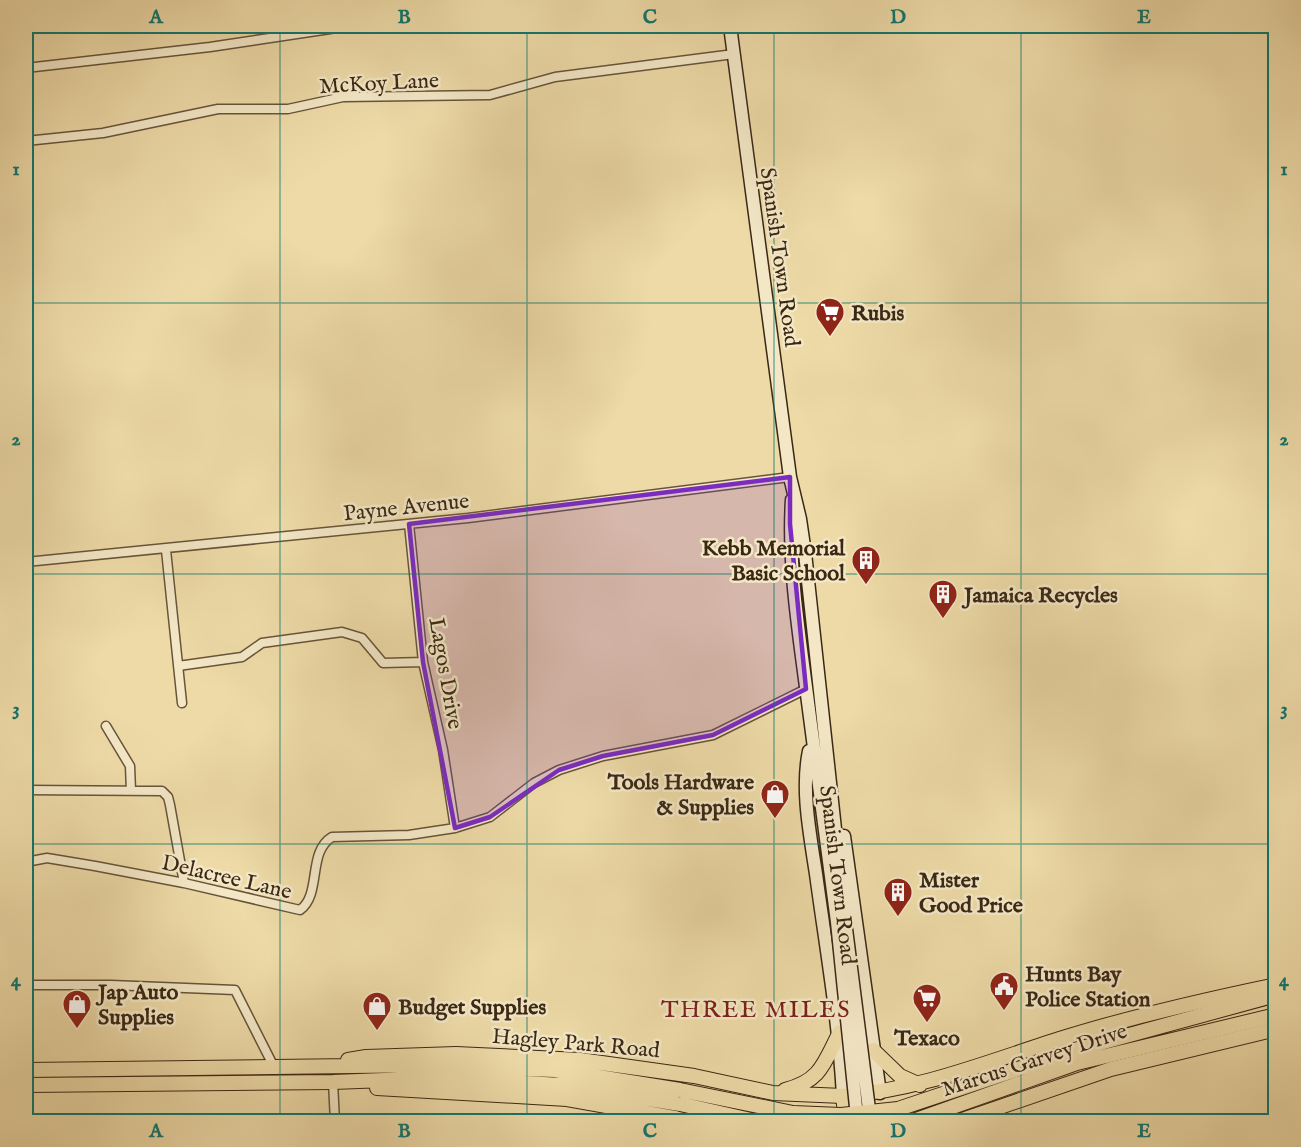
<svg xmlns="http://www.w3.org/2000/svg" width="1301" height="1147" font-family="'IM FELL English',serif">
<rect width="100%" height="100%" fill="#eddaa7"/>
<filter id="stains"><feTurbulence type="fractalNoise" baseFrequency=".00333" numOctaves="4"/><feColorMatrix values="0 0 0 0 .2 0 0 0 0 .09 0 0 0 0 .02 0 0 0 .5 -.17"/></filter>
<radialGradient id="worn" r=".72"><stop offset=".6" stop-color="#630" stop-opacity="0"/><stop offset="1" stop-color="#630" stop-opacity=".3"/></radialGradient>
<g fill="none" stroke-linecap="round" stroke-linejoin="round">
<g stroke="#67543a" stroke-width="11">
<path id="minor" d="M26 68 210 47 350 26
M26 141 103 133 218 109H288L343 97 490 95 555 77 734 54
M26 305V328
M409 524 423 662 443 750 455 828
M166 550 182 703
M26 562 468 518 790 477
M178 666 242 657 262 643 342 632 362 638 383 663 423 662
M106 726 130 766 131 791
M26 790 162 791 168 797 170 805 184 883
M26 862 47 858 95 866 184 883 300 910C322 894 307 852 332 837L409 835 455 828 490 817 534 783 559 770 603 756 713 735 806 689
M26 985H111L235 990 275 1069
M333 1082 335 1122"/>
</g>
<g stroke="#3a2815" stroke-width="15">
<path id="secondary" d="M730 26 790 477 800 519 805 553 845 921
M792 500C788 562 798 626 806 687 816 765 826 843 837 922
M809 751C801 790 810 834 816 874 826 948 839 1021 843 1096
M844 836 880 1093"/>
</g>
<g stroke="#3a2815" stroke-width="16">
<path id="primary" d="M348 1060 366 1057 456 1054 580 1060 694 1076 773 1093 843 1096
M26 1070 430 1065 555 1070 680 1090
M26 1085 333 1082 437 1078 561 1085 680 1104
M377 1088 567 1099 697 1122
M785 1090C821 1081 824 1063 840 1032
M898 1109 1078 1049 1276 995
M910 1122 1077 1063 1276 1015"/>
</g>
<g stroke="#3a2815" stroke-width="16">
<path id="trunk" d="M873 1050 900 1076 920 1085
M846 1122 843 1096C920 1090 990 1061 1063 1038 1133 1016 1204 1000 1276 985
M956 1122 1111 1069 1276 1029"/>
</g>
<use href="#minor" stroke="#f3e7c6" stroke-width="8"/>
<use href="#secondary" stroke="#f3e7c6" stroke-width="12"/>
<use href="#primary" stroke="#eddaa7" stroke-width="14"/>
<use href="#trunk" stroke="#eddaa7" stroke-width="14"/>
<g stroke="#3a2815" stroke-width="15" stroke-linecap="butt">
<path id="secondary-bridge" d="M845 921 870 1117
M837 922 857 1117"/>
</g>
<g stroke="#3a2815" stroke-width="16" stroke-linecap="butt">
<path id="primary-bridge" d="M680 1090 793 1113 841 1115 898 1109
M680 1104 760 1122"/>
</g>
<use href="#secondary-bridge" stroke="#f3e7c6" stroke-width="12"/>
<use href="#primary-bridge" stroke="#eddaa7" stroke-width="14"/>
</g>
<path fill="#7b2cbf" fill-opacity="0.2" stroke="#7b2cbf" stroke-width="4.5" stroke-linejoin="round" d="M790 477V524L806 689 713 735 603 756 559 770 490 817 455 828 423 662 409 524Z"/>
<path fill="none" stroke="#0f766e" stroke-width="1.5" stroke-opacity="0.55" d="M280 26V1122M527 26V1122M774 26V1122M1021 26V1122M26 303H1276M26 574H1276M26 844H1276"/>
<defs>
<g id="supermarket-pin" transform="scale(1.5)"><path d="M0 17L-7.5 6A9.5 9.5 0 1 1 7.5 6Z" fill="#8f2418" stroke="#f3e7c6"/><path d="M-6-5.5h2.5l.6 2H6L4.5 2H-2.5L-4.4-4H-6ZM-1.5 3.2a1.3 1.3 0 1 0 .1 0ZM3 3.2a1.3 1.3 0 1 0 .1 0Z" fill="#fff"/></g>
<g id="building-pin" transform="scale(1.5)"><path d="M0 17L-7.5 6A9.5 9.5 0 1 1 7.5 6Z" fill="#8f2418" stroke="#f3e7c6"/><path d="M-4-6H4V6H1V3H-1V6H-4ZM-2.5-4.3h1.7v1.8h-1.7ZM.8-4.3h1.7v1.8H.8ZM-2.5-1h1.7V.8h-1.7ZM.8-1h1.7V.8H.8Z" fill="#fff"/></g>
<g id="shop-pin" transform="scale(1.5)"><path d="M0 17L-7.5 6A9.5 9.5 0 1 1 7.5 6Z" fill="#8f2418" stroke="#f3e7c6"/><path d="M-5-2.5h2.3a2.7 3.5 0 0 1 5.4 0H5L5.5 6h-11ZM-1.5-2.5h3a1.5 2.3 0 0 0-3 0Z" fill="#fff"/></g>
<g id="civic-pin" transform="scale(1.5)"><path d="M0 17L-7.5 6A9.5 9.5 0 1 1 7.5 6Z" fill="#8f2418" stroke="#f3e7c6"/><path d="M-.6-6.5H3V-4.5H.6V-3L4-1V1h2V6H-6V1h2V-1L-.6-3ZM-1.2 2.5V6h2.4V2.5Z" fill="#fff"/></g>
</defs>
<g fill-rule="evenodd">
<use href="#supermarket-pin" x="830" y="312"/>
<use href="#building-pin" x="866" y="560"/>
<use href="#building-pin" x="943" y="594"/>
<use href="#shop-pin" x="775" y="794"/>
<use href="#building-pin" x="898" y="892"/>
<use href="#civic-pin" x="1004" y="986"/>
<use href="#supermarket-pin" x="927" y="998"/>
<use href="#shop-pin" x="77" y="1004"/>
<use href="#shop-pin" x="377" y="1006"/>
</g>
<g text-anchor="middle" stroke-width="5" stroke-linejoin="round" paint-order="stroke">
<g font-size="22" fill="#3a2815" stroke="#f3e7c6">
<text transform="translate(379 82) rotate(-3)" y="8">McKoy Lane</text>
<text transform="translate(781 257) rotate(82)" y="8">Spanish Town Road</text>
<text transform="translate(406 506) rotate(-6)" y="8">Payne Avenue</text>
<text transform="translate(447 673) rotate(80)" y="8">Lagos Drive</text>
<text transform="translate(839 875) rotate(83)" y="8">Spanish Town Road</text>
<text transform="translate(227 876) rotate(13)" y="8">Delacree Lane</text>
<text transform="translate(576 1042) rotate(5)" y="8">Hagley Park Road</text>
<text transform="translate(1034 1059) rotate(-18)" y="8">Marcus Garvey Drive</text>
</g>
<g font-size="22" font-weight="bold" fill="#3a2815" stroke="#f3e7c6" text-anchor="start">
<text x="851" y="320">Rubis</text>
<text x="845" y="555" text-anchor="end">Kebb Memorial<tspan x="845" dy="25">Basic School</tspan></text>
<text x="964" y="602">Jamaica Recycles</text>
<text x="754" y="789" text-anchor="end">Tools Hardware<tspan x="754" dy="25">&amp; Supplies</tspan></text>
<text x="919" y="887">Mister<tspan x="919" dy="25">Good Price</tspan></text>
<text x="1025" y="981">Hunts Bay<tspan x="1025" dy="25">Police Station</tspan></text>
<text x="98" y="999">Jap Auto<tspan x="98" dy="25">Supplies</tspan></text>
<text x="398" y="1014">Budget Supplies</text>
<text x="927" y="1045" text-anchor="middle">Texaco</text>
</g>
<g font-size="24" letter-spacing="1.5" fill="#7a1f14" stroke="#f3e7c6">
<text x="756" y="1017">THREE MILES</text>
</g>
</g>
<rect width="1301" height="1147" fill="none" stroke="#eddaa7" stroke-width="66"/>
<rect x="33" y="33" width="1235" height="1081" fill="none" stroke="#0f766e" stroke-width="2"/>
<g font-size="20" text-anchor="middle" font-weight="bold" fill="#0f766e">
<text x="156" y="23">A</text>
<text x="404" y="23">B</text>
<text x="650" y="23">C</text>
<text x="898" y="23">D</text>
<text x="1144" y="23">E</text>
<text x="16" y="175">1</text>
<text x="1284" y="175">1</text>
<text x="16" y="445">2</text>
<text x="1284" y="445">2</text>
<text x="16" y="715">3</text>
<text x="1284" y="715">3</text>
<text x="16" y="986">4</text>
<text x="1284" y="986">4</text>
<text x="156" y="1137">A</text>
<text x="404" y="1137">B</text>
<text x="650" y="1137">C</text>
<text x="898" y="1137">D</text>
<text x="1144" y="1137">E</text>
</g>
<rect width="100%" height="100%" filter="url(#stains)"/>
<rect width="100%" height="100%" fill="url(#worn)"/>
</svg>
